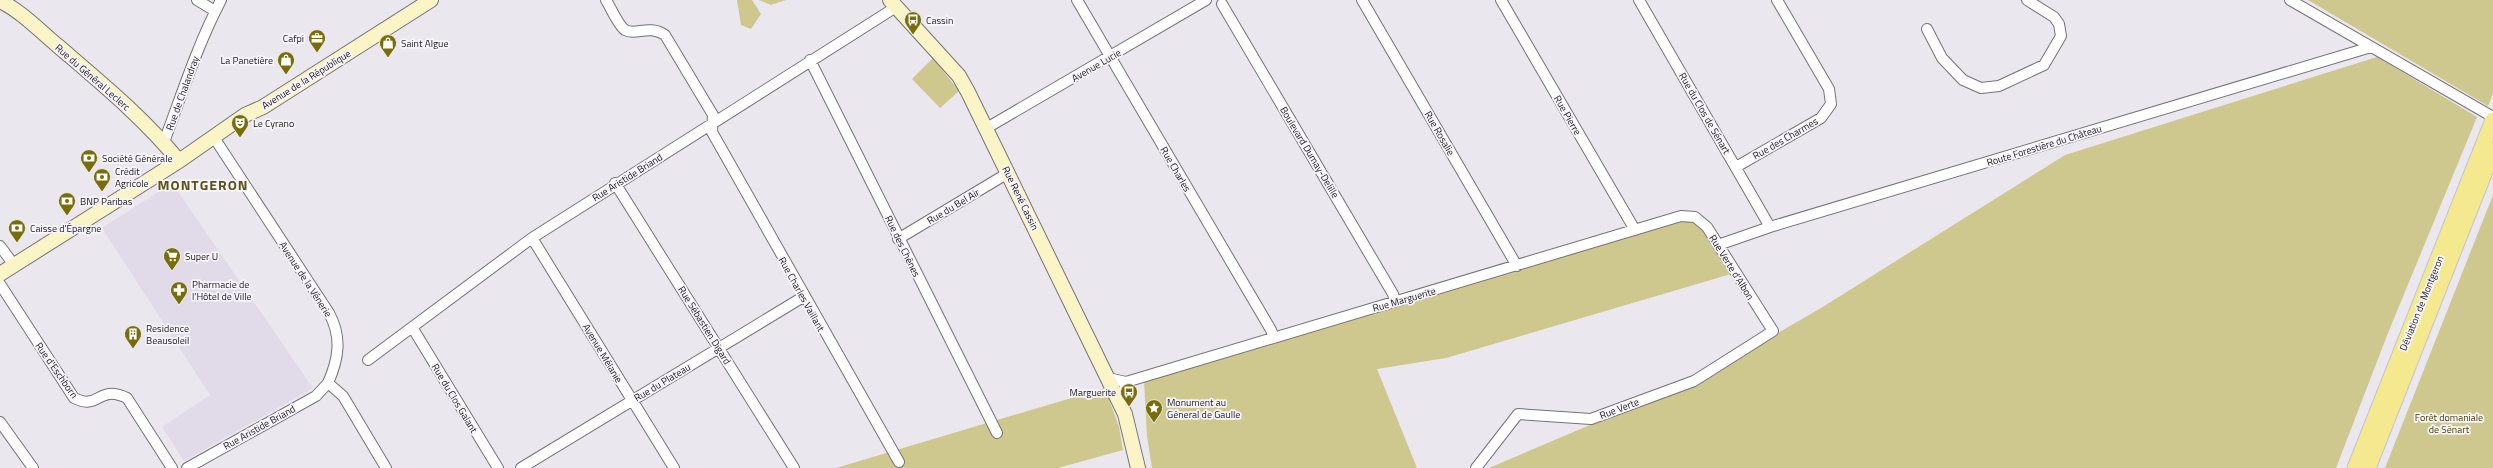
<svg xmlns="http://www.w3.org/2000/svg" width="2493" height="468" font-family="'Titillium Web',sans-serif">
<rect width="100%" height="100%" fill="#ebe7ee"/>
<path fill="#e1dae8" d="M172 183 313 388 184 461 162 427 210 395 102 228Z"/>
<path fill="#cec78e" d="M737 0H752L761 14 751 29 741 25Z
M759 0H786L771 5Z
M2308 0H2493V93L2488 106Z
M2377 57 2477 117 2388 333 2336 468H1489L1623 411 1686 390 1713 376 1778 333 1821 308 2065 155Z
M933 58 959 91 940 108 912 79Z
M2493 195V468H2385Z
M1688 220 1700 225 1731 274 1446 358 1377 369 1417 468H1152L1147 436 1144 380Z
M1105 388 1119 427 1123 450 1058 468H836Z"/>
<g fill="none" stroke-linecap="round" stroke-linejoin="round">
<g stroke="#757278" stroke-width="12">
<path id="street" d="M197 0 215 11
M606 0C611 8 618 25 625 30 636 36 649 24 665 35L713 115 712 132 899 462
M1077 0 1271 330 1274 338
M1362 0 1517 266
M1501 0 1635 230
M1639 0 1770 227
M2290 0 2493 117
M1222 4 1393 294 1395 301
M1927 29 1942 58 1963 80 1981 88 1999 86 2044 65 2061 36 2059 24 2054 17 2027 0
M810 60 997 433
M985 129 1206 0
M213 136 329 313C342 337 339 358 328 383L343 396 386 468
M164 142C182 94 197 46 221 0
M1736 167 1821 118 1831 104 1829 89 1777 0
M615 183 794 468
M532 238 674 468
M898 239 1008 173
M1718 245 1770 227 2371 47
M0 246 14 265
M0 284 74 398C100 411 97 384 127 398L172 468
M412 327 498 468
M368 360 532 238 896 7
M1108 378 1126 382 1681 216 1695 217 1707 227 1773 331 1694 381 1591 419 1518 414 1476 468
M1124 408 1123 395 1126 382
M0 422 33 468
M187 468 316 396 328 383
M521 468 803 297"/>
</g>
<g stroke="#757278" stroke-width="16">
<path id="secondary" d="M890 0 959 76 968 92 1125 414 1138 468
M0 1C21 11 40 31 58 46 100 82 144 118 179 161
M0 274 179 161 245 115 263 107 431 0"/>
</g>
<g stroke="#c4c4c4" stroke-width="17">
<path id="primary" d="M2355 468 2493 120
M2368 468 2493 151"/>
</g>
<use href="#street" stroke="#fff" stroke-width="10"/>
<use href="#secondary" stroke="#faf4c7" stroke-width="14"/>
<use href="#primary" stroke="#f4e98f" stroke-width="15"/>
</g>
<defs>
<g id="bus-pin" transform="scale(0.9)"><path d="M0 17L-7.5 6A9.5 9.5 0 1 1 7.5 6Z" fill="#796d09" stroke="#f8f5fc"/><path d="M-5-6H5V4H4V6H2V4H-2V6H-4V4H-5ZM-3.5-4V0h7V-4ZM-3.5 1.2v1.5H-2V1.2ZM2 1.2v1.5H3.5V1.2Z" fill="#fff"/></g>
<g id="office-pin" transform="scale(0.9)"><path d="M0 17L-7.5 6A9.5 9.5 0 1 1 7.5 6Z" fill="#796d09" stroke="#f8f5fc"/><path d="M-6-3h4V-5.5h4V-3h4V5H-6ZM-1-4.5V-3h2v-1.5ZM-6 0V1H6V0Z" fill="#fff"/></g>
<g id="shop-pin" transform="scale(0.9)"><path d="M0 17L-7.5 6A9.5 9.5 0 1 1 7.5 6Z" fill="#796d09" stroke="#f8f5fc"/><path d="M-5-2.5h2.3a2.7 3.5 0 0 1 5.4 0H5L5.5 6h-11ZM-1.5-2.5h3a1.5 2.3 0 0 0-3 0Z" fill="#fff"/></g>
<g id="theatre-pin" transform="scale(0.9)"><path d="M0 17L-7.5 6A9.5 9.5 0 1 1 7.5 6Z" fill="#796d09" stroke="#f8f5fc"/><path d="M-5-5.5Q0-4 5-5.5V0Q5 5 0 6Q-5 5-5 0ZM-3.3-2.5H-1v1.5H-3.3ZM1-2.5H3.3v1.5H1ZM-2.8 1Q0 5.5 2.8 1Z" fill="#fff"/></g>
<g id="bank-pin" transform="scale(0.9)"><path d="M0 17L-7.5 6A9.5 9.5 0 1 1 7.5 6Z" fill="#796d09" stroke="#f8f5fc"/><path d="M-6-4H6V4H-6ZM0-2.3a2.3 2.3 0 1 0 0 4.6a2.3 2.3 0 1 0 0-4.6Z" fill="#fff"/></g>
<g id="supermarket-pin" transform="scale(0.9)"><path d="M0 17L-7.5 6A9.5 9.5 0 1 1 7.5 6Z" fill="#796d09" stroke="#f8f5fc"/><path d="M-6-5.5h2.5l.6 2H6L4.5 2H-2.5L-4.4-4H-6ZM-1.5 3.2a1.3 1.3 0 1 0 .1 0ZM3 3.2a1.3 1.3 0 1 0 .1 0Z" fill="#fff"/></g>
<g id="pharmacy-pin" transform="scale(0.9)"><path d="M0 17L-7.5 6A9.5 9.5 0 1 1 7.5 6Z" fill="#796d09" stroke="#f8f5fc"/><path d="M-2-6h4v4h4v4h-4v4h-4v-4h-4v-4h4Z" fill="#fff"/></g>
<g id="building-pin" transform="scale(0.9)"><path d="M0 17L-7.5 6A9.5 9.5 0 1 1 7.5 6Z" fill="#796d09" stroke="#f8f5fc"/><path d="M-4-6H4V6H1V3H-1V6H-4ZM-2.5-4.3h1.7v1.8h-1.7ZM.8-4.3h1.7v1.8H.8ZM-2.5-1h1.7V.8h-1.7ZM.8-1h1.7V.8H.8Z" fill="#fff"/></g>
<g id="sight-pin" transform="scale(0.9)"><path d="M0 17L-7.5 6A9.5 9.5 0 1 1 7.5 6Z" fill="#796d09" stroke="#f8f5fc"/><path d="M0-6L1.8-2.2L6-1.7L2.9 1.2L3.7 5.4L0 3.3L-3.7 5.4L-2.9 1.2L-6-1.7L-1.8-2.2Z" fill="#fff"/></g>
</defs>
<g fill-rule="evenodd">
<use href="#bus-pin" x="913" y="20"/>
<use href="#office-pin" x="317" y="38"/>
<use href="#shop-pin" x="388" y="43"/>
<use href="#shop-pin" x="286" y="60"/>
<use href="#theatre-pin" x="240" y="123"/>
<use href="#bank-pin" x="89" y="158"/>
<use href="#bank-pin" x="102" y="177"/>
<use href="#bank-pin" x="67" y="201"/>
<use href="#bank-pin" x="17" y="228"/>
<use href="#supermarket-pin" x="172" y="256"/>
<use href="#pharmacy-pin" x="179" y="290"/>
<use href="#building-pin" x="133" y="334"/>
<use href="#bus-pin" x="1129" y="392"/>
<use href="#sight-pin" x="1154" y="408"/>
</g>
<g text-anchor="middle" stroke-width="3.5" stroke-linejoin="round" paint-order="stroke">
<g font-size="10" fill="#1c1b1d" stroke="#f8f5fc" text-anchor="start">
<text x="926" y="24">Cassin</text>
<text x="304" y="42" text-anchor="end">Cafpi</text>
<text x="401" y="47">Saint Algue</text>
<text x="273" y="64" text-anchor="end">La Panetière</text>
<text x="253" y="127">Le Cyrano</text>
<text x="102" y="162">Société Générale</text>
<text x="115" y="175">Crédit<tspan x="115" dy="12">Agricole</tspan></text>
<text x="80" y="205">BNP Paribas</text>
<text x="30" y="232">Caisse d'Épargne</text>
<text x="185" y="260">Super U</text>
<text x="192" y="288">Pharmacie de<tspan x="192" dy="12">l'Hôtel de Ville</tspan></text>
<text x="146" y="332">Residence<tspan x="146" dy="12">Beausoleil</tspan></text>
<text x="1116" y="396" text-anchor="end">Marguerite</text>
<text x="1167" y="406">Monument au<tspan x="1167" dy="12">Géneral de Gaulle</tspan></text>
</g>
<g font-size="10" fill="#1c1b1d" stroke="#f8f5fc">
<text transform="translate(1096 65) rotate(-30)" y="4">Avenue Lucie</text>
<text transform="translate(93 77) rotate(41)" y="4">Rue du Général Leclerc</text>
<text transform="translate(306 79) rotate(-32)" y="4">Avenue de la République</text>
<text transform="translate(182 93) rotate(-70)" y="4">Rue de Chalandray</text>
<text transform="translate(1705 113) rotate(60)" y="4">Rue du Clos de Sénart</text>
<text transform="translate(1568 115) rotate(60)" y="4">Rue Pierre</text>
<text transform="translate(1440 133) rotate(60)" y="4">Rue Rosalie</text>
<text transform="translate(1785 138) rotate(-30)" y="4">Rue des Charmes</text>
<text transform="translate(2044 145) rotate(-17)" y="4">Route Forestière du Château</text>
<text transform="translate(1310 152) rotate(59)" y="4">Boulevard Dumay-Delille</text>
<text transform="translate(1176 169) rotate(60)" y="4">Rue Charles</text>
<text transform="translate(627 177) rotate(-32)" y="4">Rue Aristide Briand</text>
<text transform="translate(1021 198) rotate(64)" y="4">Rue René Cassin</text>
<text transform="translate(953 206) rotate(-31)" y="4">Rue du Bel Air</text>
<text transform="translate(903 246) rotate(64)" y="4">Rue des Chênes</text>
<text transform="translate(1732 267) rotate(58)" y="4">Rue Verte d'Albon</text>
<text transform="translate(306 279) rotate(57)" y="4">Avenue de la Vénerie</text>
<text transform="translate(802 294) rotate(61)" y="4">Rue Charles Vaillant</text>
<text transform="translate(1404 299) rotate(-16)" y="4">Rue Marguerite</text>
<text transform="translate(2421 303) rotate(-68)" y="4">Déviation de Montgeron</text>
<text transform="translate(705 325) rotate(58)" y="4">Rue Sébastien Digard</text>
<text transform="translate(603 353) rotate(59)" y="4">Avenue Mélanie</text>
<text transform="translate(57 370) rotate(55)" y="4">Rue d'Eschborn</text>
<text transform="translate(662 382) rotate(-31)" y="4">Rue du Plateau</text>
<text transform="translate(455 398) rotate(59)" y="4">Rue du Clos Galant</text>
<text transform="translate(1619 408) rotate(-21)" y="4">Rue Verte</text>
<text transform="translate(259 427) rotate(-29)" y="4">Rue Aristide Briand</text>
</g>
<g font-size="10" fill="#443c01" stroke="#f8f5fc">
<text x="2449" y="421">Forêt domaniale<tspan x="2449" dy="12">de Sénart</tspan></text>
</g>
<g font-size="14" font-weight="bold" letter-spacing="1" fill="#5c5416" stroke="#f8f5fc">
<text x="203" y="190">MONTGERON</text>
</g>
</g>
</svg>
